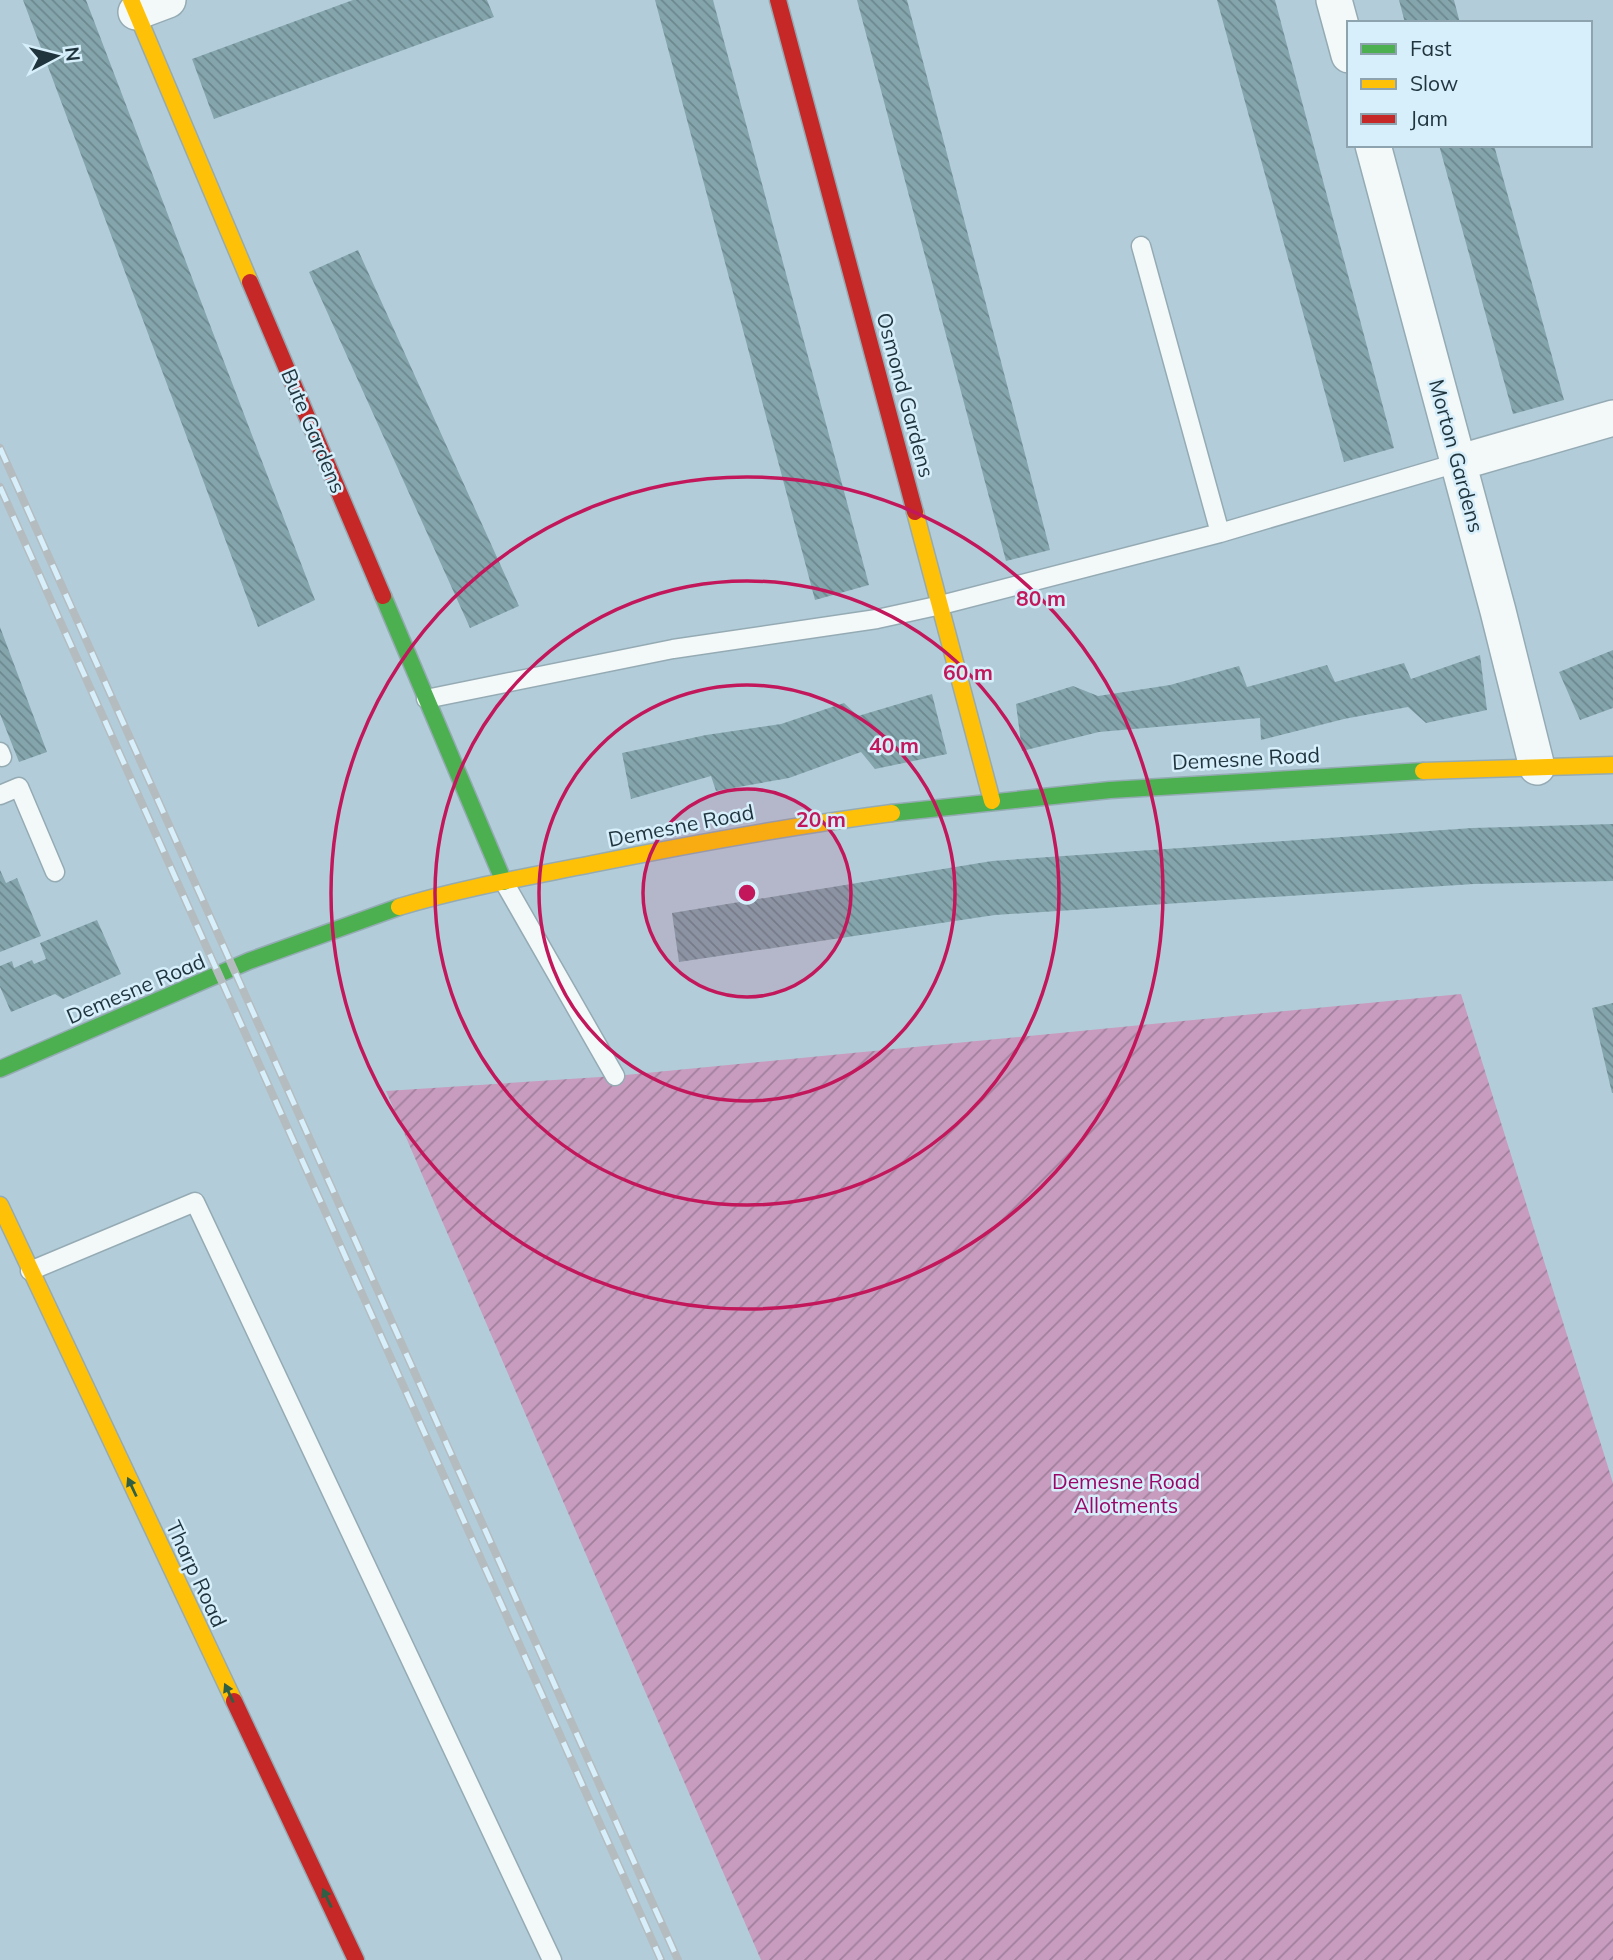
<svg xmlns="http://www.w3.org/2000/svg" width="1613" height="1960" font-family="Mulish,sans-serif">
<defs>
<pattern id="garden-furrows" width="10" height="10" patternUnits="userSpaceOnUse" patternTransform="scale(1.75)"><rect width="10" height="10" fill="#c79cbf"/><path d="M-1 1l2-2M0 10L10 0M9 11l2-2" fill="none" stroke="#a1809c"/></pattern>
<pattern id="building-back-hatch" width="6" height="6" patternUnits="userSpaceOnUse" patternTransform="scale(1.75)"><rect width="6" height="6" fill="#85a5ad"/><path d="M-1 5l2 2M0 0l6 6M5-1l2 2" fill="none" stroke="#6c878e"/></pattern>
</defs>
<rect width="100%" height="100%" fill="#b2cdd9"/>
<path fill="url(#garden-furrows)" d="M1461 994 1613 1483V1960H761L386 1091 615 1076Z"/>
<path fill="url(#building-back-hatch)" d="M23 0H86L315 600 258 627Z
M353 0H487L494 17 214 119 192 59Z
M655 0H713L869 585 815 600Z
M857 0H907L1050 550 1006 561Z
M1217 0H1275L1394 448 1344 462Z
M1399 0H1454L1460 23H1405Z
M1439 145H1494L1564 400 1513 414Z
M358 250 519 606 470 628 309 272Z
M0 627 47 752 19 762 0 714Z
M1613 650V708L1580 720 1559 672Z
M1480 655 1487 710 1426 723 1408 707 1344 719 1261 740 1260 718 1099 732 1022 751 1016 704 1073 686 1098 696 1170 685 1239 666 1247 687 1327 665 1335 682 1404 663 1411 679Z
M932 694 947 754 875 769 861 752 789 778 716 791 711 776 631 799 622 753 706 735 781 724 844 703 858 716Z
M1613 824V881L1474 884 995 915 679 962 672 913 992 861 1472 828Z
M0 870 6 883 17 878 41 936 0 952Z
M97 920 121 974 63 999 55 994 11 1012 0 987V966L12 961 14 968 32 960 34 964 46 959 40 943Z
M1613 1003V1093H1612L1592 1008Z"/>
<g fill="none" stroke-linecap="round" stroke-linejoin="round">
<g stroke="#95abb4" stroke-width="21">
<path id="lane" d="M1141 246 1220 533
M426 699 673 649 877 619 941 605 1220 533 1457 463
M0 752 2 757
M0 795 19 787 55 872
M504 882 615 1076
M30 1271 195 1202 552 1960"/>
</g>
<g stroke="#95abb4" stroke-width="38">
<path id="street" d="M1334 0 1349 55
M136 12 168 0
M1373 145 1498 611 1537 767
M1457 463 1613 418"/>
</g>
<g stroke="#95abb4" stroke-width="19">
<path id="fast" d="M383 596 504 882
M892 813 1110 790 1423 771
M0 1069 249 961 399 907"/>
</g>
<g stroke="#95abb4" stroke-width="19">
<path id="slow" d="M131 0 250 282
M915 512 992 801
M1423 771 1613 765
M399 907C462 888 527 877 592 864 691 844 791 826 892 813
M0 1205 234 1701"/>
</g>
<g stroke="#95abb4" stroke-width="19">
<path id="jam" d="M778 0 915 512
M250 282 383 596
M234 1701 356 1960"/>
</g>
<use href="#lane" stroke="#f3f8f9" stroke-width="18"/>
<use href="#street" stroke="#f3f8f9" stroke-width="35"/>
<use href="#fast" stroke="#4caf50" stroke-width="16"/>
<use href="#slow" stroke="#ffc107" stroke-width="16"/>
<use href="#jam" stroke="#c62828" stroke-width="16"/>
<g stroke="#b5bcc0" stroke-width="8">
<path id="rail" d="M0 448 678 1960
M0 487 661 1960"/>
</g>
<use href="#rail" stroke="#d7effb" stroke-width="5" stroke-dasharray="16" stroke-linecap="butt"/>
</g>
<defs><path id="oneway-solid" d="M-6-.8H1V-3.2L6.5 0L1 3.2V.8H-6Z" transform="scale(1.75)"/></defs>
<g fill="#2f5f44">
<use href="#oneway-solid" transform="translate(132 1487) rotate(-115)"/>
<use href="#oneway-solid" transform="translate(229 1693) rotate(-115)"/>
<use href="#oneway-solid" transform="translate(327 1898) rotate(-115)"/>
</g>
<circle cx="747" cy="893" r="104" fill="#c2185b" fill-opacity=".12"/>
<g fill="none" stroke="#c2185b" stroke-width="3.5">
<circle cx="747" cy="893" r="104"/>
<circle cx="747" cy="893" r="208"/>
<circle cx="747" cy="893" r="312"/>
<circle cx="747" cy="893" r="416"/>
</g>
<g text-anchor="middle" stroke-width="5" stroke-linejoin="round" paint-order="stroke">
<g font-size="21" fill="#1f343d" stroke="#d7effb">
<text transform="translate(905 395) rotate(75)" y="7">Osmond Gardens</text>
<text transform="translate(313 431) rotate(67)" y="7">Bute Gardens</text>
<text transform="translate(1456 456) rotate(75)" y="7">Morton Gardens</text>
<text transform="translate(1246 759) rotate(-3)" y="7">Demesne Road</text>
<text transform="translate(681 826) rotate(-11)" y="7">Demesne Road</text>
<text transform="translate(136 989) rotate(-23)" y="7">Demesne Road</text>
<text transform="translate(196 1574) rotate(65)" y="7">Tharp Road</text>
</g>
<g font-size="21" fill="#9a0768" stroke="#d7effb">
<text x="1126" y="1489">Demesne Road<tspan x="1126" dy="24">Allotments</tspan></text>
</g>
</g>
<circle cx="747" cy="893" r="10" fill="#c2185b" stroke="#d7effb" stroke-width="3.5"/>
<g font-size="21" text-anchor="middle" font-weight="bold" fill="#c2185b" stroke="#d7effb" stroke-width="5" stroke-linejoin="round" paint-order="stroke">
<text x="1041" y="606">80 m</text>
<text x="968" y="680">60 m</text>
<text x="894" y="753">40 m</text>
<text x="821" y="827">20 m</text>
</g>
<rect x="1347" y="21" width="245" height="126" fill="#d7effb" stroke="#8da4af" stroke-width="2"/>
<rect x="1361" y="44" width="35" height="10" fill="#4caf50" stroke="#8da4af" stroke-width="2"/>
<text x="1410" y="56" font-size="21" fill="#1f343d">Fast</text>
<rect x="1361" y="79" width="35" height="10" fill="#ffc107" stroke="#8da4af" stroke-width="2"/>
<text x="1410" y="91" font-size="21" fill="#1f343d">Slow</text>
<rect x="1361" y="114" width="35" height="10" fill="#c62828" stroke="#8da4af" stroke-width="2"/>
<text x="1410" y="126" font-size="21" fill="#1f343d">Jam</text>
<g transform="translate(56 56) rotate(83)" stroke="#d7effb" stroke-width="5" paint-order="stroke">
<path d="M0-5L12 26L0 18L-12 26Z" fill="#1f343d"/>
<text y="-10" font-size="19" font-weight="bold" text-anchor="middle" fill="#1f343d">N</text>
</g>
</svg>
